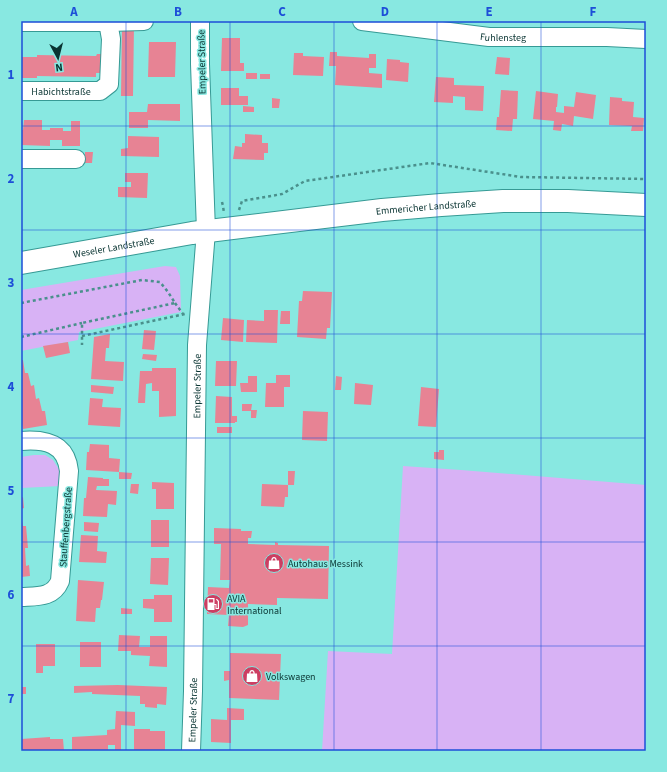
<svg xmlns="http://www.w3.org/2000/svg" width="667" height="772" font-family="'Source Sans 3',sans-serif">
<rect width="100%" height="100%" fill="#88e8e1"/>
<path fill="#d8b2f5" d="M165 266 176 267 180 276 181 312 79 332 78 340 21 351V290Z
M34 455H45L53 460 60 471 61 486 21 488V457Z
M403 466 461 470 646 485V751H322L328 651 392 654Z"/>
<path fill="#e78394" d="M122 25H134L133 96H121Z
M222 38H240V63H244V71H221Z
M149 42H176L175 77H148Z
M330 52H337V56L369 58V54H376V68H369V73L382 74V88L335 85 336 66H329Z
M294 53H303V56L324 57 323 76 293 75Z
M97 54H103L102 73H96V77L37 76V78H21V57H37V55L96 56Z
M497 57 510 58 509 75 495 74Z
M387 59 400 60V62L409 63 408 82 386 80Z
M246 73H257V79H246Z
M260 74H270V79H260Z
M436 77 454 78V85L484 86 483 111 465 110V97L453 96V103L434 102Z
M221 88H239V96H248V105H221Z
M501 90 518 91 517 119H513L512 131 496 130 497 117H499Z
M536 91 558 94 557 107H556V112L564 113V106L574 107 576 92 596 95 593 119 574 116 573 126 562 124 561 131 553 130 554 121 533 119Z
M610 97 622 98V101L634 102 633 117 644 118 643 131H631L632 126 609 125Z
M272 98 280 99 279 108H272Z
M148 104H180V121L148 120V128H129V112H147Z
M243 106 254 107V112H243Z
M24 120H42V130H50V128H63V131H71V121H80V146H62V140H50V146L21 145V130H23Z
M245 134 262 135V143H268V153H264V160L233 159 235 146 242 147V143H245Z
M128 136 159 137V157L123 156H121V149L128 148Z
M85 152H93L92 163H85Z
M125 173H148L147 198 118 197V187H131V182H125Z
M303 291 332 292 330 328H327L326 339 297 337 299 301H302Z
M264 310H278L277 343 246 342 247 320 264 321Z
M281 311H290V324H280Z
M223 318 244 320 243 342 221 340Z
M144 330 156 331 154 350 142 349Z
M110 334 109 348H106L105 361 124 362 123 381 91 379 94 337Z
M68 342 70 353 46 358 43 346Z
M143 354 157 355 156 361 142 359Z
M21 360H23L25 373H28L31 386 34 385 36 399 39 398 42 411H45L47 425 23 429 21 420Z
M216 361H237L236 386H215Z
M152 368H176V416L159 417V391H152V383L146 384 145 403H138L140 371H152Z
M276 375H290V387H284V407H265L266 383H276Z
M248 376H257V392H241L240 383H248Z
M336 376 342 377 341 390H335Z
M355 383 373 385 371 405 354 404Z
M91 385 114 387 113 394 91 392Z
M421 387 439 389 436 427 418 426Z
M216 396 232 397V416H237V422H235V423H215Z
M90 398 103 399 102 407 121 408 120 427 88 425Z
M242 404H252L251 411H242Z
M251 410H257L256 418H251Z
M303 411 328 412 327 441 302 440Z
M217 427H232V433H217Z
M90 444 109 445V458L120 459 119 472 132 473 131 479H119V472L86 470 87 452H89Z
M439 450H444V460L434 459V452H439Z
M288 471H295L294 485H288V497H285L284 507 261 506 262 484 288 485Z
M88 477 103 478V479H109V486H97L96 490 117 491 116 505 108 504 107 517 83 516 84 498H86Z
M152 482 174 483V509H156V489H152Z
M131 484H139L138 494 130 493Z
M23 497 24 508 21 509V498Z
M151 520H169V547H151Z
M21 521H22L23 526H26L28 548H25L26 566 29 565 30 576 21 577Z
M84 522 99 523 98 532 84 531Z
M214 528 241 529V531H252L251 538H248V544L275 545V542L278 543V545L329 546 328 599 277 598V605L248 604V625L243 627 228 626 229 615 207 614 208 587 229 588 230 580H220L221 544H214Z
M81 535 98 536 97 551 107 552 106 563 79 562Z
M151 558H169L168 585 150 584Z
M78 580 104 582 102 600H101L100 608H96L95 622 76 621Z
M154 595H172V622H154V609L143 608V599H154Z
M121 608 132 609V614H121Z
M119 635 140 636 139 647H150V636H167V667L149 666 150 656 131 655V651H118Z
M80 642H101V667H80Z
M36 644H55V666H43V673H36Z
M230 653 281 654 279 700 229 698V680L224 681V671H230Z
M118 685 167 687 166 705 157 704V708L145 707V704H140V696L92 694V692L74 693V686Z
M21 687H26V694H21Z
M227 708 244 709V720H231V743L211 742V719L227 720Z
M116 711 135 712V726L121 725V751L115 750V745H108V751H72V737L107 735V730L115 729Z
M134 729H150V731H165V751H134Z
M50 737V739H63L64 751H21V739Z"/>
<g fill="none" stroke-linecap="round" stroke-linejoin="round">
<g stroke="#369a95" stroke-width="20">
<g id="minor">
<path id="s1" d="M362 21 489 37H607L646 39"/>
<path d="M21 22H108L144 21"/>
<path id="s2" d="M21 91H100L109 84 111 39 108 22"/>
<path d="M21 159H76"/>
<path d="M21 441C45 439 66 443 69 471L60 581C53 598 37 596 21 597"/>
<path id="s3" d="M191 751 193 691 197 345 206 231 200 64V21"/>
</g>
</g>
<g stroke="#369a95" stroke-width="24">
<g id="major">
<path id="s4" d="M21 263 192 233 382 210 441 205 503 201H568L646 205"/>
</g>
</g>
<path stroke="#4a908c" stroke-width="2.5" stroke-dasharray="3 3" stroke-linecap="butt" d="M222 202 223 206 224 213
M239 210 242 201 282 194 305 181 430 163 521 177 646 179
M21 303 142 280 160 282 168 292 175 303 82 323V345
M175 303 183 314
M82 336 185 314
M21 337 82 323"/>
<use href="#minor" stroke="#fff" stroke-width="18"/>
<use href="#major" stroke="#fff" stroke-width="22"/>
</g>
<path fill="none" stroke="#1d4ed8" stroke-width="1" stroke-opacity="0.55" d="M126 21V751M230 21V751M334 21V751M437 21V751M541 21V751M21 126H646M21 230H646M21 334H646M21 438H646M21 542H646M21 646H646"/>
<defs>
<g id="shop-disc" transform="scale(1)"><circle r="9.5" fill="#cd3e62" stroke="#88e8e1"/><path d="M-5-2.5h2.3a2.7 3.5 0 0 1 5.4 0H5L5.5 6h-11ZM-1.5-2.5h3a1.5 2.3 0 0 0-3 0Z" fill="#fff"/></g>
<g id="fuel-disc" transform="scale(1)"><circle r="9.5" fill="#cd3e62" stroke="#88e8e1"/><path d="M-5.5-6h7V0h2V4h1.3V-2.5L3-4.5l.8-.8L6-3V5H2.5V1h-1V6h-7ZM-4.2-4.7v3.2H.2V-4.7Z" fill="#fff"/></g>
</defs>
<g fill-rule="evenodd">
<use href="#shop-disc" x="274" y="563"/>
<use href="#fuel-disc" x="213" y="604"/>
<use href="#shop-disc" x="252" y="676"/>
</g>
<g text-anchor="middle" stroke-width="3" stroke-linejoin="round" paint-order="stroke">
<g font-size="10" fill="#093432" stroke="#88e8e1">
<text dy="4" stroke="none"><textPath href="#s1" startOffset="142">Fuhlensteg</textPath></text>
<text transform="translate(201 62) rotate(-91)" y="4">Empeler Straße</text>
<text dy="4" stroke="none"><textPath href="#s2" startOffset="40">Habichtstraße</textPath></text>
<text dy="4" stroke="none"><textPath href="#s4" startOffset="409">Emmericher Landstraße</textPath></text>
<text dy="4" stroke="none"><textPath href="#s4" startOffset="94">Weseler Landstraße</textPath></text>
<text dy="4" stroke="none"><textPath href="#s3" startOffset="365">Empeler Straße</textPath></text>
<text transform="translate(65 527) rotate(-86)" y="4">Stauffenbergstraße</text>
<text dy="4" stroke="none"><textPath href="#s3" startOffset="41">Empeler Straße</textPath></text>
</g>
<g font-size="10" fill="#093432" stroke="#88e8e1" text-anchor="start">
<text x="288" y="567">Autohaus Messink</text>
<text x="227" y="602">AVIA<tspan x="227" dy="12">International</tspan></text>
<text x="266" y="680">Volkswagen</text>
</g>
</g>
<rect width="667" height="772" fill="none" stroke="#88e8e1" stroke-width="44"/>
<g transform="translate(58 58) rotate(173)" stroke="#88e8e1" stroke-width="3" paint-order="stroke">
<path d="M0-3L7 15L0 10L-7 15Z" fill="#093432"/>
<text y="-6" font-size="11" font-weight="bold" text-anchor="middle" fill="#093432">N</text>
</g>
<rect x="22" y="22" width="623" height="728" fill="none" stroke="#1d4ed8" stroke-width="1.5"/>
<g font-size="13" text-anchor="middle" font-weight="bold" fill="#1d4ed8">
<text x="74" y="16">A</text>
<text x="178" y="16">B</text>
<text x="282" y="16">C</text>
<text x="385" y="16">D</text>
<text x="489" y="16">E</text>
<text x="593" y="16">F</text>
<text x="11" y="79">1</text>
<text x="11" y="183">2</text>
<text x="11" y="287">3</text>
<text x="11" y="391">4</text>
<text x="11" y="495">5</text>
<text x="11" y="599">6</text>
<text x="11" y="703">7</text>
</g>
</svg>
